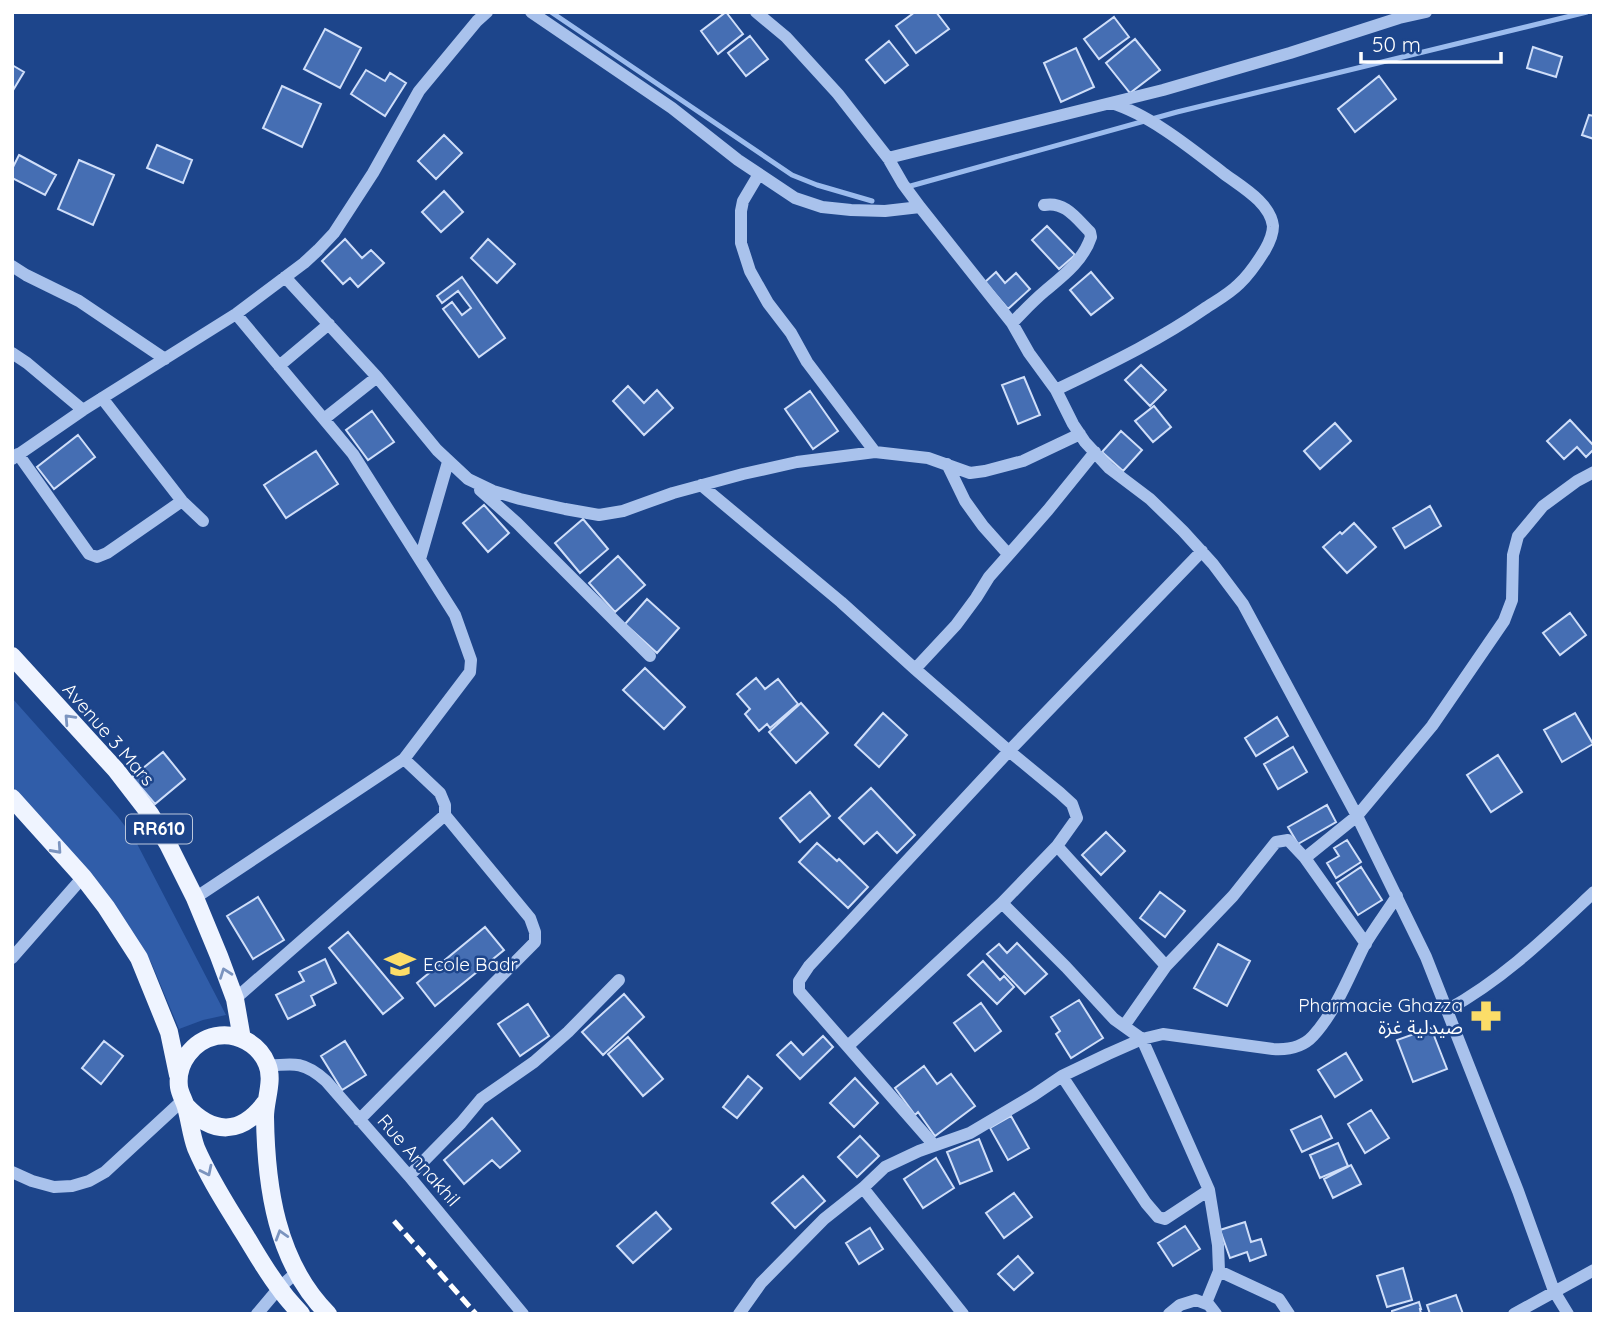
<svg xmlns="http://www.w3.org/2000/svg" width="1606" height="1326" font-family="Quicksand,'Noto Sans Arabic',sans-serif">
<rect width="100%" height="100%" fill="#1d458b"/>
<path fill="#305da9" d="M12 698 118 817 134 838 226 1015 203 1020 179 1029 151 962 108 898 12 786Z"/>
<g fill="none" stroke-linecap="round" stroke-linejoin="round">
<path stroke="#9cbcee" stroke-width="5" d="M551 12 792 175 817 185 872 201
M907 187 1177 112 1587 12"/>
</g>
<path fill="#456eb3" stroke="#cfdef9" stroke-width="2" d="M726 12 743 34 718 54 701 31Z
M915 12H936L949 29 916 53 896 26Z
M1114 17 1129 37 1099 59 1084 39Z
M325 29 361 48 340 88 304 69Z
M750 36 768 59 746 76 728 53Z
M1135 39 1160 70 1130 93 1106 63Z
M889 41 908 65 885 83 866 60Z
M1533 47 1562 57 1556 77 1527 68Z
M1076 48 1094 87 1061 102 1044 63Z
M12 65 24 72 12 92Z
M366 70 385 81 390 73 406 83 385 116 351 94Z
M1379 76 1396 99 1355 132 1338 109Z
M282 86 321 104 302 147 263 128Z
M1589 115 1594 116V139L1582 135Z
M444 135 462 153 436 179 418 161Z
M157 145 192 160 183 183 147 168Z
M19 155 56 175 45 195 12 178V169Z
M79 160 114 175 93 225 58 209Z
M444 191 463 212 441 232 422 212Z
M1047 226 1075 255 1059 269 1032 240Z
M345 239 362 258 371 250 384 263 358 287 350 278 343 284 322 261Z
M488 239 515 264 497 283 471 258Z
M996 272 1005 283 1016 273 1030 289 1008 309 985 282Z
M1091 272 1113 298 1091 315 1070 290Z
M462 277 505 338 479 357 443 309 452 302 462 315 471 308 458 291 442 303 437 296Z
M1141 365 1166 390 1150 406 1125 380Z
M1024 377 1040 415 1018 424 1002 385Z
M628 386 644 403 657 390 673 408 644 435 613 401Z
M810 391 838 431 813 449 785 409Z
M1154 406 1171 427 1153 442 1135 421Z
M372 411 394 442 368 460 346 430Z
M1570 420 1594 446V449L1586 457 1577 447 1564 459 1547 441Z
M1335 423 1351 441 1320 469 1304 451Z
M1121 431 1142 450 1123 471 1102 452Z
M78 435 95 457 54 489 37 467Z
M316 451 338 484 286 518 264 485Z
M484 505 509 533 488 552 463 523Z
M1430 506 1441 526 1405 548 1393 528Z
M583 519 608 549 580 573 555 543Z
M1354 523 1376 547 1347 573 1323 547 1340 532 1342 534Z
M618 556 645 585 615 612 589 583Z
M647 599 679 628 657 653 625 624Z
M1570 613 1586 635 1560 655 1543 633Z
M645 668 685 707 664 729 623 690Z
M756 678 765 689 778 679 798 704 770 728 767 724 759 731 745 714 750 709 737 694Z
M801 703 828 733 796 763 769 732Z
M883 713 907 735 879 767 855 745Z
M1575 713 1593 744 1562 762 1544 730Z
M1277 717 1288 736 1256 756 1245 738Z
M1293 747 1307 772 1278 789 1264 764Z
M163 752 185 779 155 804 132 777Z
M1498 755 1522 792 1491 812 1467 775Z
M871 788 915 835 897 853 877 832 864 844 839 818Z
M810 792 830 816 800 842 780 818Z
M1327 805 1336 822 1298 844 1288 827Z
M1106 832 1125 851 1101 875 1082 855Z
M1347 840 1361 862 1336 878 1327 863 1339 856 1334 848Z
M817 843 837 861 839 859 868 887 848 908 799 862Z
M1361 867 1382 900 1358 915 1337 883Z
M1160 892 1185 911 1165 937 1140 918Z
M258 897 284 940 253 959 227 916Z
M485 927 504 950 435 1006 417 983Z
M348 932 403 998 383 1014 329 948Z
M1017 943 1047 974 1025 994 987 954 999 944 1007 953Z
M1218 944 1250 961 1227 1006 1194 988Z
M325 959 336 983 311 996 315 1005 288 1019 276 995 304 981 299 972Z
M983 961 1000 980 1004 976 1014 987 997 1004 968 975Z
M624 994 644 1017 603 1055 582 1032Z
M1079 1000 1103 1038 1071 1058 1056 1034 1060 1031 1051 1017Z
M981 1003 1001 1031 975 1051 954 1023Z
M528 1004 549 1036 520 1056 498 1024Z
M1431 1028 1447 1069 1413 1082 1397 1040Z
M823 1036 833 1047 800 1079 777 1055 791 1042 803 1055Z
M628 1037 663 1079 643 1096 608 1054Z
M104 1041 123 1056 101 1084 82 1068Z
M345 1041 366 1075 342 1090 321 1056Z
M1346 1053 1362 1080 1335 1097 1318 1070Z
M924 1066 937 1084 951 1074 975 1106 935 1136 918 1112 915 1115 895 1088Z
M748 1076 762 1088 737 1118 723 1107Z
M855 1078 878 1103 854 1127 830 1103Z
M1371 1110 1389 1138 1365 1153 1348 1124Z
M1011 1116 1029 1148 1008 1160 990 1128Z
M1321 1116 1332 1138 1302 1152 1291 1130Z
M492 1118 520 1151 500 1168 492 1160 464 1184 444 1160Z
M860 1136 879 1156 857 1177 838 1157Z
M979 1139 992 1171 960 1184 947 1152Z
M1338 1143 1348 1166 1320 1178 1310 1155Z
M936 1158 954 1188 923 1208 904 1179Z
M1351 1165 1361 1184 1333 1198 1324 1179Z
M803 1176 825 1201 795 1228 772 1203Z
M1014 1193 1032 1217 1004 1238 986 1213Z
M656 1212 671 1229 633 1263 617 1246Z
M1245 1222 1251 1242 1261 1239 1266 1255 1250 1261 1247 1252 1230 1258 1220 1230Z
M1185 1226 1200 1249 1173 1266 1158 1243Z
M870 1228 883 1249 859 1264 846 1243Z
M1018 1256 1033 1273 1014 1290 998 1274Z
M1403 1268 1412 1300 1387 1307 1377 1276Z
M1456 1295 1463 1314H1430L1427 1305Z
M1419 1302 1421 1309H1420L1421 1314H1392V1311Z"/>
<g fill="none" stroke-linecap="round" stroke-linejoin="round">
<path stroke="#a9c2ec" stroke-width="12" d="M531 12 672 108 738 160 795 198 822 207 851 210 885 211 920 207
M756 12 786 37 838 94 888 158 903 184 920 207 1012 323 1029 353 1056 390 1073 424 1085 442 1109 468 1150 499 1183 531 1213 564 1243 604 1357 816 1426 957 1518 1191 1554 1291 1568 1314
M888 158 1163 90 1290 53 1399 18 1426 12
M759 174 743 201 741 211V243L750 271 768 303 791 333 807 362 875 452
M12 266 26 275 79 301 165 359
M285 277 377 377 437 450 468 479 493 491 520 499 565 509 599 515 623 511 673 493 743 474 797 462 875 452 928 458 970 473 985 471 1023 461 1080 434
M1012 323C1023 312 1033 301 1045 291 1063 276 1083 261 1091 237L1090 232C1076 218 1065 201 1044 205
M12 353 27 363 83 410
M279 366 329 324
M1056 390C1107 365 1158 341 1204 309 1216 301 1229 294 1239 284 1250 274 1257 263 1265 250 1269 243 1273 235 1273 226 1270 202 1240 186 1223 173 1192 149 1149 114 1111 103
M102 398 182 501 203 521
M324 419 377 377
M18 454 89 554 97 557 107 553 182 501
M12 459 83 410 236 314 304 263 318 250 334 233 373 173 419 91 477 21 487 12
M947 464 965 501 983 526 1008 554
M701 485 841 602 915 669 1009 751 1060 793 1072 804 1077 818 1057 846 1002 903 848 1046
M480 490 517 523 650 656
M420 559 448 462
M915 669 956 625 976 598 989 577 1048 510 1095 452
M1057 846 1166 966
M1305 858 1357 816 1432 726 1504 621 1512 600 1513 555 1518 536 1543 506 1577 481 1594 472
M195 898 404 759 470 672 471 660 455 615 353 454 236 314
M1002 903 1066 967 1114 1019 1142 1039 1209 1190 1218 1245 1219 1271 1206 1303
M12 958 83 877
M235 999 445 815V805L440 793 404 759
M1447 1010C1505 978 1547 936 1594 892
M1124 1026 1166 966 1233 896 1276 842 1288 840 1305 858 1366 944
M268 1066C295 1063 305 1062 326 1081L409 1176 523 1314
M1062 1076 1146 1203 1158 1217 1165 1219 1209 1190
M359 1120 535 942V932L530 918 445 815
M934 1145 799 991V981L809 966 1009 751 1202 551
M12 1172 32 1181 54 1187 72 1186 89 1181 105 1172 183 1100
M409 1176 461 1123 481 1099 534 1062 568 1032 619 980
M863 1188 963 1314
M1219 1271 1279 1299 1289 1314
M257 1314 279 1288 297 1272
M739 1314 761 1283 824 1219 863 1188 885 1167 919 1151 970 1133 1034 1095 1062 1076 1108 1054 1142 1039 1163 1034 1273 1049C1288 1050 1302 1048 1313 1036 1336 1011 1349 976 1364 946 1374 929 1386 913 1397 896
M1169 1314 1180 1305 1196 1300 1209 1305 1216 1314
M1514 1314 1594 1270"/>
<path stroke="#eff4ff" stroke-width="18" d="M12 656 116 770 150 814 168 844 195 898 219 956 235 999 242 1039
M12 798 83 877 106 907 139 958 169 1032 178 1075
M186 1106C213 1135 241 1135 265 1103
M301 1314C294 1306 286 1298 280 1289 265 1270 253 1247 240 1227 224 1201 208 1176 196 1148 191 1134 190 1121 186 1107 184 1100 180 1094 179 1087 176 1063 193 1041 216 1036 237 1032 259 1044 267 1064 274 1080 265 1100 265 1117 266 1186 276 1262 328 1314"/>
<path stroke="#fff" stroke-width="5" stroke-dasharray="12 5" stroke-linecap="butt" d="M394 1221 476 1314"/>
</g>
<defs><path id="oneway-chevron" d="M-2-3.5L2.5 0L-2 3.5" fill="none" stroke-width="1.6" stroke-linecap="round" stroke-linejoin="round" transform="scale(1.75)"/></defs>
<g stroke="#7b94bf">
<use href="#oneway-chevron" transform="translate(69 719) rotate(-133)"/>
<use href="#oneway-chevron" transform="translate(57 849) rotate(48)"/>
<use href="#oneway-chevron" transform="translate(225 973) rotate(-110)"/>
<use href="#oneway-chevron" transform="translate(207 1171) rotate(64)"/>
<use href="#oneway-chevron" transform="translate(281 1235) rotate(-107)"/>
</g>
<defs>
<g id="school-bare" transform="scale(2.415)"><path d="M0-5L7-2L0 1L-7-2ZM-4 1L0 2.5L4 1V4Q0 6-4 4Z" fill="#fcdd68" stroke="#1d458b" stroke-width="2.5" paint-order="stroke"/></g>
<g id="pharmacy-bare" transform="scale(2.415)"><path d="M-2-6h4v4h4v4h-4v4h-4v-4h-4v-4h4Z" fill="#fcdd68" stroke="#1d458b" stroke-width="2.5" paint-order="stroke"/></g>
</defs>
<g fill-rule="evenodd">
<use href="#school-bare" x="400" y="964"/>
<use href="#pharmacy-bare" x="1486" y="1016"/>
</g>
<g text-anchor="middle" stroke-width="5" stroke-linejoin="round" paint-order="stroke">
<rect fill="#1d458b" stroke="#bbc7dc" stroke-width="2" x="126" y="814.5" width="66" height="29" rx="5"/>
<g font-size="18" font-weight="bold" fill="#fff">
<text x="159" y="835">RR610</text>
</g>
<g font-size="19" fill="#fff" stroke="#1d458b">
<text transform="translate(109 734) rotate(49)" y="7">Avenue 3 Mars</text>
<text transform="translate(419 1160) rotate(49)" y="7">Rue Annakhil</text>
</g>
<g font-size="19" fill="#fff" stroke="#1d458b" text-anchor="start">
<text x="423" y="971">Ecole Badr</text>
<text x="1463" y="1012" text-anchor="end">Pharmacie Ghazza<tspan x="1463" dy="22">صيدلية غزة</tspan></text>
</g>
</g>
<rect width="1606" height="1326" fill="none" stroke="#ffffff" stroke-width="28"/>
<path d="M1361 52v10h140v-10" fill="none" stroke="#ffffff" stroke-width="3.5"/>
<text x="1372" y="52" font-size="21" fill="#ffffff" stroke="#1d458b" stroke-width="5" paint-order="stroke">50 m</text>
</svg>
